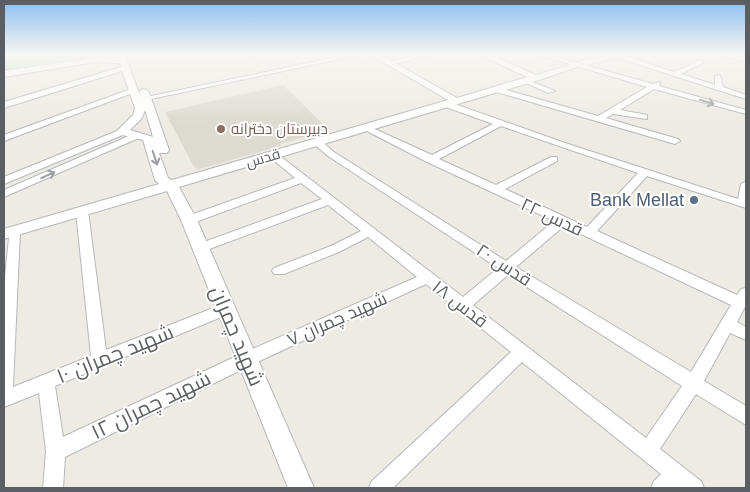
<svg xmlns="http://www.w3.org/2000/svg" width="750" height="492" font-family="Helvetica,Cairo,sans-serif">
<rect width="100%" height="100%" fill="#edebe2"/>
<path fill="#dddad0" d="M283 85 329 130 280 144 281 146 199 169 194 167 165 112Z"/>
<path fill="#bfe4c2" d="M4 55H97L4 70Z"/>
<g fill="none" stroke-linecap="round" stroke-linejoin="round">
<g stroke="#b5b8bc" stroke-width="2">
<path id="minor" d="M346 55H359L146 100 142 98Z
M417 55H429L389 65 386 63Z
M539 55H549L653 84 660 82 659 86 746 110V114L654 89 620 110 647 115V119L613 114 606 118 678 139 680 141 675 144 493 91V87H496L598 116 647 87Z
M613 55H623L674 72 699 61H703V63L681 74 715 85V76L720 75 723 87 746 95V99L618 58 586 65 578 61Z
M719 55H732L746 59 743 61Z
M524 80H528L555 91 548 93 524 82Z
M131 89 138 91 4 141V135Z
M443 102H449L565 143 738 199 741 184 746 181V208L647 176 597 231 737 295 741 289 746 288V305L737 322 746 327V340L730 333 704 381 746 406V425L696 394 660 449 701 481 704 488H651L654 481 661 474 522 362 393 488H369L372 481 511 352 426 284 253 364 65 457 63 488H43L46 451 39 393 4 407V287L10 228 14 227 20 231 13 387 91 356 76 211 78 209 82 207 88 211 106 350 226 303 231 305 233 309 231 313 55 386 63 437 241 354 417 277 368 237 339 252 284 274H274L272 271 274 268 331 246 361 231 328 205 204 251H196L194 248 196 245 322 199 301 183 193 223H185L183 220 185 217 295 178 270 157V153H276L463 297 498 268 328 156 314 144V140H320L334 152 506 261 554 221 427 162 361 128 368 126 432 155 493 124 443 106ZM501 126 638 173 587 227 505 189 557 161V157H551L496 185 439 159ZM564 226 731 305 691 372 516 267ZM508 275 682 386 646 438 473 305Z
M122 129 125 130V134L4 184V177Z
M138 132 142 135 141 137 4 197V190Z"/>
</g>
<g stroke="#b5b8bc" stroke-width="2">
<path id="tertiary" d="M117 55H125L139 93 141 90 144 89 149 92 169 150 167 153H159L168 178 172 180 448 100 371 55H381L457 98 527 77 480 55H491L536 75 579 62 583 65 539 80 179 187 197 220 314 488H288L181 220 167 191 4 239V229L159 184 155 180 143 140 118 134 116 132 133 115 135 108 122 71 4 108V102L121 67 120 63 94 62 4 77V71L94 58H118ZM145 110 153 137 130 130 142 118Z"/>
</g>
<use href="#minor" fill="#fff" fill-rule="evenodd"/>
<use href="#tertiary" fill="#fff" fill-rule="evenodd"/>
</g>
<defs><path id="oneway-shaft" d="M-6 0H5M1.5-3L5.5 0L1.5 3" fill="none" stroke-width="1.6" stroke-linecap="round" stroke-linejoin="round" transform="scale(1.25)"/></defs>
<g stroke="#9d9ea1">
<use href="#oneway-shaft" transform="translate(707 102) rotate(17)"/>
<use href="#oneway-shaft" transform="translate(155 158) rotate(72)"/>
<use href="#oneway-shaft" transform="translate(48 175) rotate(-24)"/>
</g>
<linearGradient id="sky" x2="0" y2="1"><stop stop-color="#8cbff0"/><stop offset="0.44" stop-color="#f7f6f2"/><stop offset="1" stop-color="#f7f6f2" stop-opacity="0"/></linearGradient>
<rect width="750" height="124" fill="url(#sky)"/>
<circle fill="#8d6e63" stroke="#fff" stroke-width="2" cx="221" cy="129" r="5"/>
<circle fill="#5c6f8a" stroke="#fff" stroke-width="2" cx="694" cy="200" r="5"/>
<g text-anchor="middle" stroke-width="4" stroke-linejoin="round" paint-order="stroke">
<g font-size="15" fill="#785e54" stroke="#fff" text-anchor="start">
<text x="231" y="134">دبیرستان دخترانه</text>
</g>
<g font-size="15" fill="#5b5e63" stroke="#fff">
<text transform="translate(263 158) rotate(-16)" y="5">قدس</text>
</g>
<g font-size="18" fill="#4e5e75" stroke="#fff" text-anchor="end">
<text x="684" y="206">Bank Mellat</text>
</g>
<g font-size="18" fill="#5b5e63" stroke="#fff">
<text transform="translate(552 217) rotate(25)" y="6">قدس ۲۲</text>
<text transform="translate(504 265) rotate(33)" y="6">قدس ۲۰</text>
<text transform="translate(460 304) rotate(38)" y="6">قدس ۱۸</text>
<text transform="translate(337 319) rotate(-24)" y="6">شهید چمران ۷</text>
</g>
<g font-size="21" fill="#5b5e63" stroke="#fff">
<text transform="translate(237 336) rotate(67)" y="7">شهید چمران</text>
<text transform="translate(115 354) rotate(-22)" y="7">شهید چمران ۱۰</text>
<text transform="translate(151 405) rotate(-26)" y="7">شهید چمران ۱۲</text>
</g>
</g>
<rect width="750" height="492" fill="none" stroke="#5b5e63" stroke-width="10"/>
</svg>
